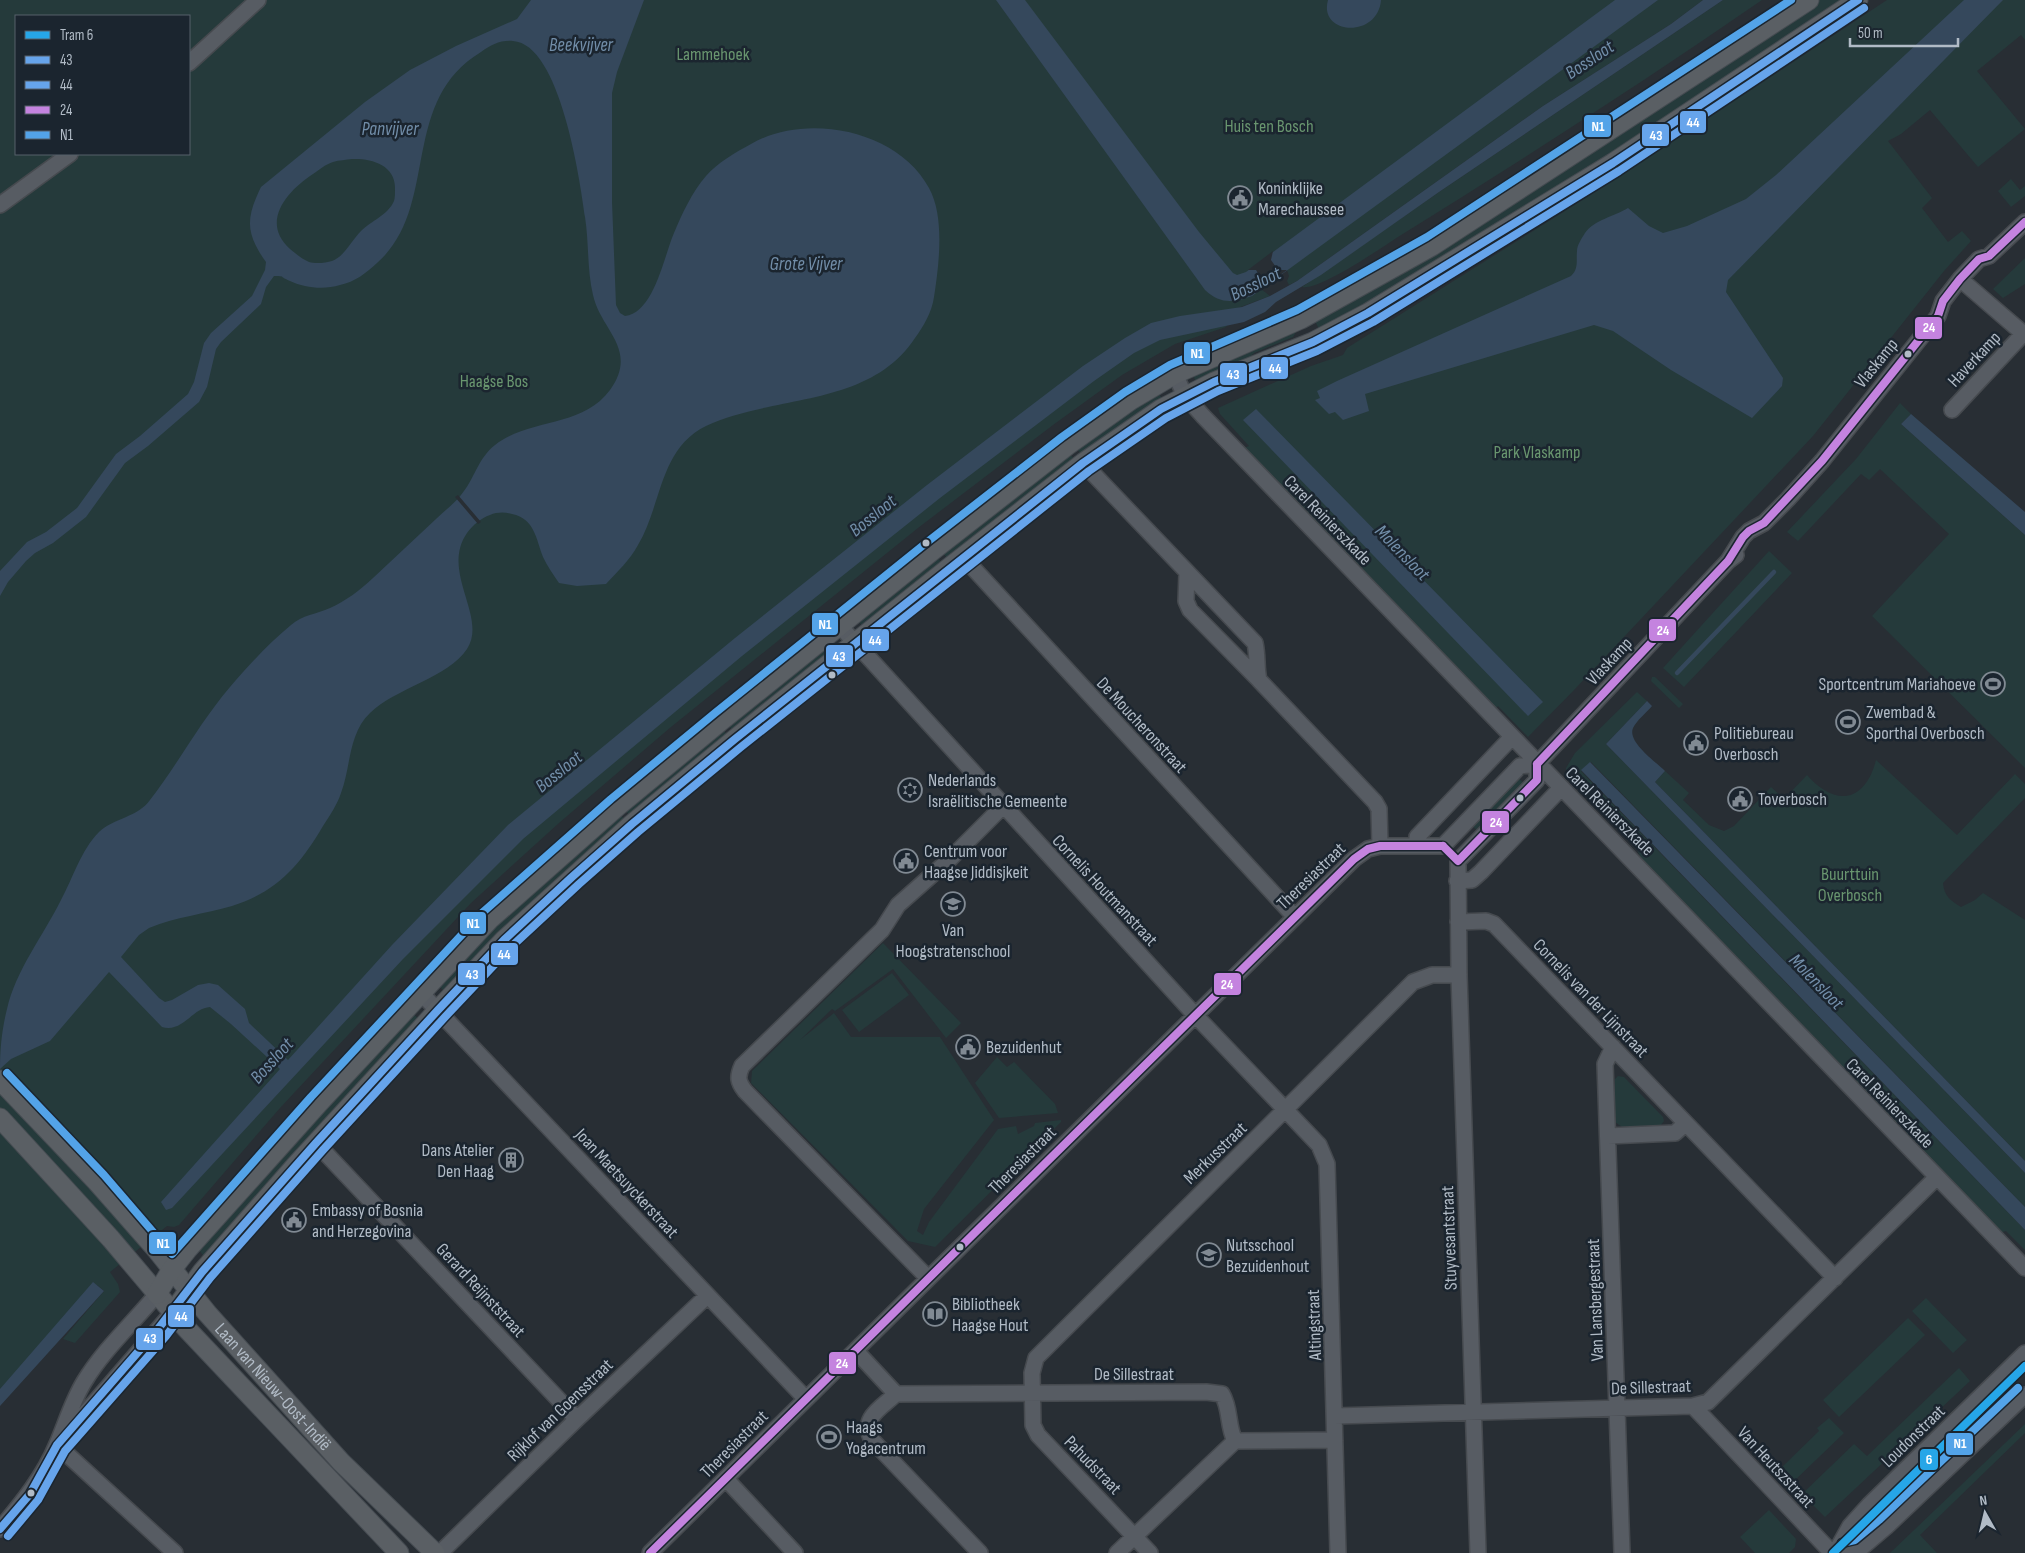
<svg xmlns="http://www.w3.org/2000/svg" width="2025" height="1553" font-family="'Sofia Sans Condensed',sans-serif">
<rect width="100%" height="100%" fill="#282e34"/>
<path fill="#253a3b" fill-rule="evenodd" d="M0 0H1703L1671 24 1543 106 1297 281 1289 285 1287 281 1289 276 1287 270 1310 253 1275 276 1252 296 1261 289 1270 296 1235 309 1226 327 1175 344 1122 375 1053 425 918 528 671 727 559 823 471 903 280 1108 179 1225 174 1227 167 1226 110 1272 118 1284 120 1292 75 1343 63 1339 104 1291 97 1285 0 1392ZM16 16H189V154H16Z
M1723 0H1762C1643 82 1521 161 1398 237 1381 248 1319 291 1302 287L1439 192Z
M1820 0H1845L1599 162 1360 310 1319 329 1315 321 1748 48Z
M1887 0H2025V40L2021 35 1977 71 2025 129 1978 167 1930 110 1901 134 1888 141 1932 198 1922 208 1948 242 1962 231 1971 241 1944 271 1813 436 1575 689 1528 737 1498 706 1494 710 1241 449 1249 446 1220 414 1218 408 1311 366 1343 355 1347 348 1619 177Z
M2011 179 2020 190 2025 186V196L2011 207 1998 191Z
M2025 258V284L2003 298 1993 289Z
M1291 331 1296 332 1293 337 1254 353 1246 361 1197 383 1192 374Z
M1157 391 1163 400 1083 456 1076 448Z
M1900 403 1911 414 1901 424 2025 535V768L1872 616 1949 534 1880 469 1869 480 1861 474 1798 541 1787 532 1856 459Z
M1069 453 1076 461 948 559 942 552Z
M1769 551 1792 573 1684 687 1663 668Z
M936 556 943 564 864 628 857 620Z
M826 644 833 652 734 732 727 724Z
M1652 677H1655L1683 704 1679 708 1651 681Z
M1637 692 1647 701 1606 744 2025 1173V1207L1591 762 1581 771 2025 1230V1250L2006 1231 1999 1233 1642 861 1636 847 1566 776V768L1575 753Z
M722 728 728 736 631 817 624 809Z
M1876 760 1957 835 2015 774 2025 784V798L1943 883C1944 896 1951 901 1961 907L1975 900 1983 893 2025 920V1161L1655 782 1665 771 1689 793 1683 800 1709 825 1724 831 1734 826 1771 787 1784 799 1807 775C1835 807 1865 803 1876 760Z
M1516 776 1526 785 1480 833 1470 824Z
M619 813 626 821 445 992 438 985 506 915Z
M883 943 961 1023 946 1038 893 969 835 1011 832 1009 800 1040 834 1013 851 1037H940L994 1120 924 1209 917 1231 923 1235 929 1222 998 1129 1016 1126 1018 1134 1034 1126 1035 1123 1061 1120V1122L935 1247 908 1241 751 1083 752 1071Z
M892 973 909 995 859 1032 842 1010Z
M412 1013 419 1019 205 1258 199 1250Z
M997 1057 1007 1067 1014 1062 1055 1104 1058 1113 999 1118 975 1083Z
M1618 1076 1624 1077 1663 1117 1664 1121 1661 1125 1622 1127 1615 1122V1079Z
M1926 1298 1967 1340 1953 1353 1912 1311Z
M1908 1318 1925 1335 1839 1417 1823 1400Z
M1959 1368 1970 1381 1825 1517 1802 1494 1854 1444 1867 1456Z
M1829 1418 1844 1433 1792 1483 1779 1470 1819 1431 1817 1428Z
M2025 1424V1433L1920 1535 1937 1553H1890Z
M1769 1510 1796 1539 1795 1547 1789 1553H1755L1740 1537Z"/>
<path fill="#35485c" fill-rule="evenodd" d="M531 0H644L617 72 612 93V202L616 305 620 313 625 316C654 313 664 256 674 233 682 214 692 192 706 176 717 163 736 152 751 144 806 112 898 130 929 188 945 217 939 265 934 297 932 312 923 327 915 338 869 408 774 394 706 426 659 449 662 505 638 545 630 560 617 572 606 584L577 586 559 583C553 574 547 566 543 557 536 539 535 519 512 514 505 512 497 512 490 515 481 518 473 525 467 533 440 572 488 617 467 649 449 677 394 689 370 713 348 734 351 767 341 793 337 805 330 815 323 826 300 865 277 892 232 906 205 914 175 917 149 928L139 935 121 957 159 998 165 1002 172 1000 198 985 209 983 218 985 245 1009 249 1023 288 1060 392 945 508 825 735 638 927 485 1083 366 1125 338 1151 323 1180 316 1242 307 1270 296 1297 281 1543 106 1671 24 1703 0H1723L1439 192 1321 275 1276 302 1265 312 1244 322 1160 340 1134 353 1094 381 940 498 742 656 523 839 403 959 172 1208 166 1210 161 1202 280 1069 231 1024 210 1007C192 1008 183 1033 162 1027L109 972 50 1041 11 1059 0 1069C0 1048 2 1029 7 1009 16 970 43 936 61 900 73 878 81 850 99 832 114 818 138 817 150 800 178 764 200 722 230 687 248 666 269 643 291 625 302 615 317 614 330 608 346 601 360 590 373 578 394 558 415 539 436 519 444 511 454 504 461 495 474 480 478 458 495 445 529 418 582 428 610 390 639 349 601 331 593 295 587 270 589 242 585 217 580 179 560 44 513 41 500 40 491 45 481 52 398 102 441 207 377 263 366 273 355 282 340 285 324 290 305 288 290 281 276 275 288 277 274 276L266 287 261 304 221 342 216 349 207 387 199 402 148 446 125 463 86 517 53 543 35 553 26 561 8 582 0 596V571L27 542 46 532 77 508 116 454 140 436 188 394 194 382 204 343 211 333 252 296 265 270 266 262C245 233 246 218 261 187L365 102 410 70 456 46 517 19ZM352 159C371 158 396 165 395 189 395 193 395 198 394 201 388 215 371 221 361 231 351 241 345 256 332 261 326 263 315 264 309 262 302 259 296 254 290 249 260 222 287 191 313 174 319 170 326 164 333 162 339 160 346 160 352 159Z
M996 0H1025L1199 232 1233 273 1237 275 1246 272 1615 0H1658L1252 296C1233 303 1220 304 1205 290Z
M1328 0H1381C1378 39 1318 35 1328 0Z
M1964 0H2003L1728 280 1726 292 1783 378 1782 386 1752 418 1671 370 1613 331 1594 325 1365 394 1369 411 1343 420 1335 412 1329 414 1315 400 1320 398 1317 391 1337 381 1571 276C1579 268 1576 261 1577 251 1577 245 1582 238 1585 233 1594 220 1615 216 1628 208L1649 226 1663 233 1687 226 1746 199 1776 175Z
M1256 409 1543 702 1528 716 1243 420Z
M1911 414 2025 512V535L1901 424Z
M1647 701 1652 706C1646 713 1637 720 1633 728 1627 742 1656 762 1665 771L1655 782 2025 1161V1173L1606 744Z
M1590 762 2025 1207V1230L1581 770Z
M93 1282 104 1291 0 1406V1389Z"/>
<path fill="#282e34" d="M1273 251 1271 260 1278 270H1287L1261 289 1263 281 1256 270H1248Z
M458 495 481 522 478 524 455 497Z"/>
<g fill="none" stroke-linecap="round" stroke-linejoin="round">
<path stroke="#35485c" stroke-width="4.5" d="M1677 673 1774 572"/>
<g stroke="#464a4f" stroke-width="18">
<path id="minor" d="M189 63 258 0
M0 205 70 154
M1960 279 2025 335
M1175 374 1185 396 1203 416 2025 1268
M1952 410 2023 334
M1083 463 1255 643C1258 656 1256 668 1259 680L1375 802 1379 809 1380 846
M963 557 1295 917
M1728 561 1743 537 1749 531 1764 523 1788 499 1822 461 1938 316 1943 301 1960 279 1979 259 1989 256 2025 222
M1187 573 1186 601 1190 610 1259 680
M839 625 1195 1015 1319 1145 1327 1164 1338 1553
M1537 764 1728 561 1736 555
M1417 846V837L1512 737
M1443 846 1520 766 1537 764
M1457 881 1472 880 1481 872 1561 788
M1458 922 1486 921 1494 924 1835 1278
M421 993 806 1399
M1613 1047 1605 1064 1622 1553
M1608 1136 1675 1133 1685 1124
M316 1143 577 1419
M928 1278 745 1091C738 1082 737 1077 742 1066L882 930 898 905 951 858 1003 806
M856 1351 896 1394
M1693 1406 1832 1553
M1335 1416 1693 1406 1708 1402 1936 1178
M62 1440 173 1312
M1235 1441 1335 1440
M57 1445 175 1553
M726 1479 795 1553
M0 1529C22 1503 44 1476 57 1444 66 1423 72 1402 84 1382 104 1349 133 1323 157 1294
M440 1553 577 1419 707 1296
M650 1553 1354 859 1368 849 1380 846H1443
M980 1553 872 1440C860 1418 881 1408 896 1394L1206 1392 1222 1394C1231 1409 1227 1425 1235 1441
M1117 1553 1235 1441
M1150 1553 1038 1435 1033 1425 1032 1373 1036 1358 1413 982 1432 975H1459
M1478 1553 1459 975 1458 861 1537 780V764
M1835 1553 1850 1526 1869 1505 2025 1353
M1845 1553 1860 1549 1886 1527 2025 1395"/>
</g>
<g stroke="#454b51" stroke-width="21">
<g id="major">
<path id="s1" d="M0 1080 97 1182 156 1249 207 1313 341 1462 435 1553"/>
<path d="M0 1118 111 1239 186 1328 399 1553"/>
<path d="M157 1294 172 1269 187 1250 318 1104 489 920 618 806 721 721 932 551 1068 445 1131 400 1175 374 1301 319 1432 246 1809 0"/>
<path d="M173 1312 202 1272 296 1165 438 1010 504 940 632 824 735 739 950 567 1083 463 1161 409 1214 382 1313 342 1368 313 1613 163 1858 0"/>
</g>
</g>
<use href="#minor" stroke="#575c63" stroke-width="15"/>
<use href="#major" stroke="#5a5f64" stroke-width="19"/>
<g stroke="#1b252f" stroke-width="11">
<path id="bus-1" d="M0 1529 30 1494 57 1445 158 1329 202 1272 316 1143 438 1010 504 940 572 877 632 824 735 739 1083 463 1161 409 1214 382 1313 342 1368 313 1613 163 1858 0"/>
</g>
<g stroke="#1b252f" stroke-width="11">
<path id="bus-2" d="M8 1536 38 1500 65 1451 166 1336 210 1278 323 1150 445 1017 511 947 579 884 638 832 741 747 1089 471 1166 418 1218 391 1317 351 1373 322 1619 171 1864 8"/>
</g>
<g stroke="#1b252f" stroke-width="11">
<path id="bus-3" d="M1537 764 1728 561 1743 537 1749 531 1764 523 1822 461 1938 316 1943 301 1960 279 1979 259 1989 256 2025 222
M1443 846 1458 861 1537 780V764
M650 1553 1354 859 1368 849 1380 846H1443"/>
</g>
<g stroke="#1b252f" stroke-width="11">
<path id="bus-4" d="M7 1073 104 1175 172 1254 311 1097 482 913 611 799 715 713 926 543 1062 437 1125 392 1170 365 1297 310 1427 237 1791 0
M1842 1543 1855 1540 1879 1520 2018 1388"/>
</g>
<use href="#bus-1" stroke="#66a4eb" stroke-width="8"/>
<use href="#bus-2" stroke="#66a4eb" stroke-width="8"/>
<use href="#bus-3" stroke="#c483df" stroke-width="8"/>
<use href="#bus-4" stroke="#53a3e8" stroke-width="8"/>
<g stroke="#1b252f" stroke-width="11">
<path id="tram-1" d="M1833 1553 2025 1366"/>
</g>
<use href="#tram-1" stroke="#26a6e8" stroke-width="8"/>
</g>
<defs>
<g id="civic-ring" transform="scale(1.25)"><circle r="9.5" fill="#1b252f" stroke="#818a93" stroke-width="1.5"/><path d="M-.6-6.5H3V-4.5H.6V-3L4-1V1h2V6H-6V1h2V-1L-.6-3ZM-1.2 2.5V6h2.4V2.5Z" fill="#818a93"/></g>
<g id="stadium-ring" transform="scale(1.25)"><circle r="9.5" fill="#1b252f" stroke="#818a93" stroke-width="1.5"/><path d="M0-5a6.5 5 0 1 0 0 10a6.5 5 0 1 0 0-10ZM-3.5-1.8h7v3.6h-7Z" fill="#818a93"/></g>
<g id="synagogue-ring" transform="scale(1.25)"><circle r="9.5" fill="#1b252f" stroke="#818a93" stroke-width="1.5"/><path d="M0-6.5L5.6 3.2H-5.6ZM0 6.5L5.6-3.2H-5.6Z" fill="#818a93"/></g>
<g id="school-ring" transform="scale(1.25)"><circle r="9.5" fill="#1b252f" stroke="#818a93" stroke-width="1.5"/><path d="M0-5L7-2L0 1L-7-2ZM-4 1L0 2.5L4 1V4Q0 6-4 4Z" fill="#818a93"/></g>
<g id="building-ring" transform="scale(1.25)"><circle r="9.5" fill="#1b252f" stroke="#818a93" stroke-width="1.5"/><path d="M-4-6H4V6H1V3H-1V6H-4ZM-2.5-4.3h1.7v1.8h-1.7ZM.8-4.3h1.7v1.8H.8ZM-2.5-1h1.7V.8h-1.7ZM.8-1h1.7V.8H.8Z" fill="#818a93"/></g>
<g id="library-ring" transform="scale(1.25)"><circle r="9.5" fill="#1b252f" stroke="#818a93" stroke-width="1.5"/><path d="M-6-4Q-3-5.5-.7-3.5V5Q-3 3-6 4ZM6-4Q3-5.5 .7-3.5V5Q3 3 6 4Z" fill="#818a93"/></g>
</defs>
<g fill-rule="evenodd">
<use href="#civic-ring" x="1240" y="198"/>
<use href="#stadium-ring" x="1993" y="684"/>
<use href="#stadium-ring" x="1848" y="722"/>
<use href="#civic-ring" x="1696" y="743"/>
<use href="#synagogue-ring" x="910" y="790"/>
<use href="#civic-ring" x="1740" y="799"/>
<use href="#civic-ring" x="906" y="861"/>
<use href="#school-ring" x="953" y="904"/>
<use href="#civic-ring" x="968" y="1047"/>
<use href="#building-ring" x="511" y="1160"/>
<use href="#civic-ring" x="294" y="1220"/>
<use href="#school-ring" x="1209" y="1255"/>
<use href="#library-ring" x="935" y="1314"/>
<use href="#stadium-ring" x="829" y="1437"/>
</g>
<g fill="#b1bbc6" stroke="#1b252f" stroke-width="2">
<circle cx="1908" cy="354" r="4.5"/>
<circle cx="926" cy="543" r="4.5"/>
<circle cx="832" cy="675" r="4.5"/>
<circle cx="1520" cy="798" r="4.5"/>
<circle cx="960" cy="1247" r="4.5"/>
<circle cx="31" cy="1493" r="4.5"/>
</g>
<g text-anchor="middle" stroke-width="5" stroke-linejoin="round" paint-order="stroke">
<g font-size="18" fill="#69966f" stroke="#1b252f">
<text x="713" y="60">Lammehoek</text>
<text x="1269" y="132">Huis ten Bosch</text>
<text x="494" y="387">Haagse Bos</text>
<text x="1537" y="458">Park Vlaskamp</text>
<text x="1850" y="880">Buurttuin<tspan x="1850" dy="21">Overbosch</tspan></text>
</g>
<g font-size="18" fill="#b1bbc6" stroke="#1b252f" text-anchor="start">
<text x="1258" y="194">Koninklijke<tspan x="1258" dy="21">Marechaussee</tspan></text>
<text x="1976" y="690" text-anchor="end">Sportcentrum Mariahoeve</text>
<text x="1866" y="718">Zwembad &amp;<tspan x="1866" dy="21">Sporthal Overbosch</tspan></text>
<text x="1714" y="739">Politiebureau<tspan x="1714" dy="21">Overbosch</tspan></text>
<text x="928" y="786">Nederlands<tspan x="928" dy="21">Israëlitische Gemeente</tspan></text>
<text x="1758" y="805">Toverbosch</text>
<text x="924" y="857">Centrum voor<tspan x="924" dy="21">Haagse Jiddisjkeit</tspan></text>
<text x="953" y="936" text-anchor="middle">Van<tspan x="953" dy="21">Hoogstratenschool</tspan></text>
<text x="986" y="1053">Bezuidenhut</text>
<text x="494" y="1156" text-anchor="end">Dans Atelier<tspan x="494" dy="21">Den Haag</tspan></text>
<text x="312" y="1216">Embassy of Bosnia<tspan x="312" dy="21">and Herzegovina</tspan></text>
<text x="1226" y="1251">Nutsschool<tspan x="1226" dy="21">Bezuidenhout</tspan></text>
<text x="952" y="1310">Bibliotheek<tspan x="952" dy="21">Haagse Hout</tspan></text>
<text x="846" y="1433">Haags<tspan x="846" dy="21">Yogacentrum</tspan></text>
</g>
<g font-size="18" fill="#b1bbc6" stroke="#1b252f">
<text transform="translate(1974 359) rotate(-47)" y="6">Haverkamp</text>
<text transform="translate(1876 363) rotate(-51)" y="6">Vlaskamp</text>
<text transform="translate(1328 520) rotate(46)" y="6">Carel Reinierszkade</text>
<text transform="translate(1609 661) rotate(-47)" y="6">Vlaskamp</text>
<text transform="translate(1142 725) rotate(47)" y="6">De Moucheronstraat</text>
<text transform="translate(1610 811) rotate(45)" y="6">Carel Reinierszkade</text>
<text transform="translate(1311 876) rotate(-44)" y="6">Theresiastraat</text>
<text transform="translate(1105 890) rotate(47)" y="6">Cornelis Houtmanstraat</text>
<text transform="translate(1591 998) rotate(46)" y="6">Cornelis van der Lijnstraat</text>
<text transform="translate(1890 1103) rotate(46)" y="6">Carel Reinierszkade</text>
<text transform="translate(1215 1153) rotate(-44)" y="6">Merkusstraat</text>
<text transform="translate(1022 1160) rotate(-45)" y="6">Theresiastraat</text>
<text transform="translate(627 1183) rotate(47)" y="6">Joan Maetsuyckerstraat</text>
<text transform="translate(1449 1238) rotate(-92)" y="6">Stuyvesantstraat</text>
<text transform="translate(481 1290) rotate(47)" y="6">Gerard Reijnststraat</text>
<text transform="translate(1595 1300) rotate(-92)" y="6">Van Lansbergestraat</text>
<text transform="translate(1314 1325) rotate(-92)" y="6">Altingstraat</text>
<text x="1134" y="1380">De Sillestraat</text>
<text dy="6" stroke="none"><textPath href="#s1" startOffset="411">Laan van Nieuw-Oost-Indië</textPath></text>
<text transform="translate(1651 1387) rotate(-2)" y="6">De Sillestraat</text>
<text transform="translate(560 1410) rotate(-44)" y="6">Rijklof van Goensstraat</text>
<text transform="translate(1913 1436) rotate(-44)" y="6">Loudonstraat</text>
<text transform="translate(734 1444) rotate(-45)" y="6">Theresiastraat</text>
<text transform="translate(1093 1465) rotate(46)" y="6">Pahudstraat</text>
<text transform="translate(1776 1467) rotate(47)" y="6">Van Heutszstraat</text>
</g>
<g font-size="19" font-style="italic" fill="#728ea9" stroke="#1b252f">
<text x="581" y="51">Beekvijver</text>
<text transform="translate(1589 59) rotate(-34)" y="7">Bossloot</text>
<text x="390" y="135">Panvijver</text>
<text x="806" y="270">Grote Vijver</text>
<text transform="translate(1255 283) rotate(-26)" y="7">Bossloot</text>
<text transform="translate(872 515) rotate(-39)" y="7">Bossloot</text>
<text transform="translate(1403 552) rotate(46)" y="7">Molensloot</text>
<text transform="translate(558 771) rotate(-39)" y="7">Bossloot</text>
<text transform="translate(1817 981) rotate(46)" y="7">Molensloot</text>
<text transform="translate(271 1060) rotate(-48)" y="7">Bossloot</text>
</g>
</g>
<g stroke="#1b252f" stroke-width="2">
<rect x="1679" y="110" width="28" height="24" rx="5" fill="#66a4eb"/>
<rect x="1583" y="114" width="29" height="24" rx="5" fill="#53a3e8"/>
<rect x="1641" y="123" width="29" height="24" rx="5" fill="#66a4eb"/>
<rect x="1914" y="316" width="29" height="24" rx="5" fill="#c483df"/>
<rect x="1183" y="341" width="28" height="24" rx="5" fill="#53a3e8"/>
<rect x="1260" y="356" width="29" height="24" rx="5" fill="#66a4eb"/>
<rect x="1219" y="362" width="29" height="24" rx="5" fill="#66a4eb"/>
<rect x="811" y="612" width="28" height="24" rx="5" fill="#53a3e8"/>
<rect x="1648" y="618" width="29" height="24" rx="5" fill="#c483df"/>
<rect x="861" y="628" width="29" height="24" rx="5" fill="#66a4eb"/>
<rect x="825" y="644" width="29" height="24" rx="5" fill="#66a4eb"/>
<rect x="1481" y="810" width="29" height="24" rx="5" fill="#c483df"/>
<rect x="459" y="911" width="28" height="24" rx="5" fill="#53a3e8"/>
<rect x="490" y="942" width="29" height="24" rx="5" fill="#66a4eb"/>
<rect x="457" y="962" width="29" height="24" rx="5" fill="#66a4eb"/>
<rect x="1213" y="972" width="29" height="24" rx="5" fill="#c483df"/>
<rect x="148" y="1231" width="29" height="24" rx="5" fill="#53a3e8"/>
<rect x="167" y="1304" width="28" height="24" rx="5" fill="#66a4eb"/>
<rect x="135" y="1327" width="29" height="24" rx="5" fill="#66a4eb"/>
<rect x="828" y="1351" width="29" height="24" rx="5" fill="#c483df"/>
<rect x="1945" y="1432" width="29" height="24" rx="5" fill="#53a3e8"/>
<rect x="1919" y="1448" width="20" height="23" rx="5" fill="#26a6e8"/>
</g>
<g font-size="14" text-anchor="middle" font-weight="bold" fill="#fff">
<text x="1693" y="127">44</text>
<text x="1598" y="131">N1</text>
<text x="1656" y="140">43</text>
<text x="1929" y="332">24</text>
<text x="1197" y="358">N1</text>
<text x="1275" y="373">44</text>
<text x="1233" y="379">43</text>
<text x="825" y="629">N1</text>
<text x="1663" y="635">24</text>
<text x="875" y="645">44</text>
<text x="839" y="661">43</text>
<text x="1496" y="827">24</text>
<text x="473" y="928">N1</text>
<text x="504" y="959">44</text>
<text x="472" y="979">43</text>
<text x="1227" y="989">24</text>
<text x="163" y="1248">N1</text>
<text x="181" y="1321">44</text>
<text x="150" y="1343">43</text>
<text x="842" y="1368">24</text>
<text x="1960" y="1448">N1</text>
<text x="1929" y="1464">6</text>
</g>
<rect x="15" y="15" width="175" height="140" fill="#1b252f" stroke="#57616b"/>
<rect x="25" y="31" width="25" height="8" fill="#26a6e8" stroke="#57616b"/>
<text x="60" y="40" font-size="15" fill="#b1bbc6">Tram 6</text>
<rect x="25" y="56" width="25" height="8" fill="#66a4eb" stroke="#57616b"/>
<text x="60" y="65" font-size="15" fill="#b1bbc6">43</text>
<rect x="25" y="81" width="25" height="8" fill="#66a4eb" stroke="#57616b"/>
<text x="60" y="90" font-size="15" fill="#b1bbc6">44</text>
<rect x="25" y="106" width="25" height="8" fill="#c483df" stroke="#57616b"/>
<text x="60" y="115" font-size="15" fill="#b1bbc6">24</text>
<rect x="25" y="131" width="25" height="8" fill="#53a3e8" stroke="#57616b"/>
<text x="60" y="140" font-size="15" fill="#b1bbc6">N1</text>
<g transform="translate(1985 1513) rotate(352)" stroke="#1b252f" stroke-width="4" paint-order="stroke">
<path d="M0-4L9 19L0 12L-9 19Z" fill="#b1bbc6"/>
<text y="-8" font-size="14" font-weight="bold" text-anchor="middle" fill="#b1bbc6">N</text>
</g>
<path d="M1850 38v8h108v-8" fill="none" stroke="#b1bbc6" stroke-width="2.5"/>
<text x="1858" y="38" font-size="15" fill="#b1bbc6" stroke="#1b252f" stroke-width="4" paint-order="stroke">50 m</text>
</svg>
